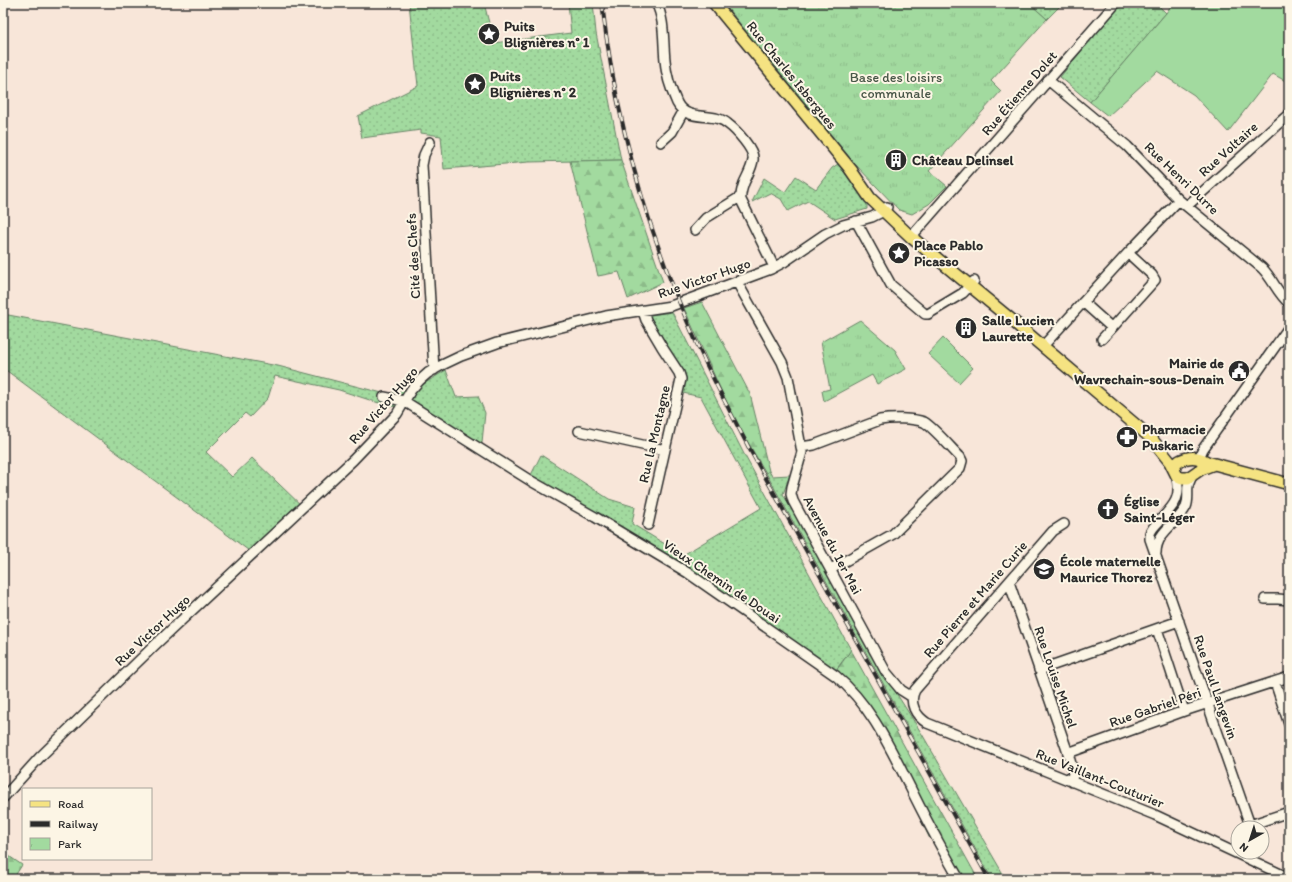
<svg xmlns="http://www.w3.org/2000/svg" width="1292" height="882" font-family="Itim,sans-serif">
<defs>
<pattern id="grass-dots" width="8" height="8" patternUnits="userSpaceOnUse"><rect width="8" height="8" fill="#a2da9f"/><path d="M2 2h.1M6 6h.1" fill="none" stroke="#8cbb89" stroke-width="1.8" stroke-linecap="round"/></pattern>
<pattern id="forest-firs" width="22" height="20" patternUnits="userSpaceOnUse"><rect width="22" height="20" fill="#a2da9f"/><path d="M5 1l3.5 6h-7zM16 11l3.5 6h-7z" fill="#8cbb89"/></pattern>
<pattern id="cemetery-stones" width="16" height="16" patternUnits="userSpaceOnUse"><rect width="16" height="16" fill="#a2da9f"/><path d="M2 7V4a2 2 0 0 1 4 0v3zM10 15v-3a2 2 0 0 1 4 0v3z" fill="#8cbb89"/></pattern>
<pattern id="park-tufts" width="24" height="20" patternUnits="userSpaceOnUse"><rect width="24" height="20" fill="#a2da9f"/><path d="M3 7l-1-3M5 7V3M7 7l1-3M15 17l-1-3M17 17v-4M19 17l1-3" fill="none" stroke="#8cbb89"/></pattern>
</defs>
<rect width="100%" height="100%" fill="#f8e6d9"/>
<filter id="ink" filterUnits="userSpaceOnUse"><feTurbulence type="fractalNoise" baseFrequency=".025" numOctaves="2"/><feDisplacementMap in="SourceGraphic" scale="8" xChannelSelector="R" yChannelSelector="G"/><feConvolveMatrix kernelMatrix="1 2 1 2 8 2 1 2 1" color-interpolation-filters="sRGB"/></filter>
<g filter="url(#ink)">
<path fill="url(#grass-dots)" stroke="#668265" d="M409 3H484L494 43 571 33 568 3H593L596 33 621 160 529 162 444 169 441 136 421 133V130L362 138 358 116 418 86Z
M1029 3H1063L1047 19Z
M1121 3H1156L1166 13 1090 102 1060 77Z
M838 164 867 202V209L835 219 808 201 788 211 781 199 770 193 752 202 764 178 785 192 796 176 816 189 832 168Z
M672 312 745 456 851 650 832 675 717 597 528 481 541 455 609 499 635 507 632 524 683 555 761 508 701 397 683 393 685 381 652 324 650 315Z
M3 314 278 366 386 394 422 385 446 370 456 397 478 396 485 413 481 452 414 410 385 405 339 390 275 376 268 398 250 417 245 413 206 452 232 477 252 458 306 510 256 556 3 368Z
M769 471 772 476 790 475 783 494 893 688 922 734 1006 879H992L766 473Z"/>
<path fill="url(#forest-firs)" stroke="#668265" d="M621 160 663 282 628 299 619 272 598 276 570 161Z
M702 302 750 394 769 471 766 473 733 417 684 308Z
M851 650 978 879H961L938 838 930 839 883 742 857 698 833 675Z"/>
<path fill="url(#cemetery-stones)" stroke="#668265" d="M3 852 22 865 13 879H3Z"/>
<path fill="url(#park-tufts)" stroke="#668265" d="M723 3H1029L1047 19 991 81 1001 91 929 171 947 186 929 204 912 214 899 210 855 164Z
M860 320 895 350 906 369 877 384 872 375 824 401 822 391 830 389 821 342Z"/>
<path fill="#a2da9f" stroke="#668265" d="M1173 3H1289V83L1273 74 1228 132 1194 95 1157 71 1108 116 1090 102 1166 13Z
M943 338 973 368 959 383 928 354Z"/>
<g fill="none" stroke-linecap="round" stroke-linejoin="round">
<g stroke="#2b2b2b" stroke-width="12">
<path id="minor" d="M656 3C665 19 663 42 665 60 666 74 671 90 677 103 687 123 714 111 728 124 736 130 755 150 753 160 752 168 747 176 744 183 742 189 740 194 741 200L774 267
M1048 80 1127 146 1179 200 1262 268C1273 279 1277 293 1289 303
M430 142 424 155 422 165 434 370
M661 142 672 132 683 112
M1187 206 1289 114
M856 221 891 285 925 314H928L963 293 974 281
M695 230 706 218 740 197
M911 237 1116 3
M737 282 782 362 788 377 802 452 792 487 791 494 793 501 886 672 901 690 912 697
M1083 302 1112 328 1155 280 1152 275 1128 253
M643 311 646 320 662 347 679 373 681 379 648 525
M1102 339 1112 328
M1043 346 1128 253 1179 200
M384 397 404 401 531 481 595 517 688 573 836 676C871 705 890 748 910 787 925 818 942 849 959 879
M579 431 665 450
M801 447 814 445 880 420C891 418 913 418 924 422 933 427 952 449 960 457L962 461 960 468 893 534 831 569
M1199 458 1203 449 1289 327
M1176 475C1184 502 1169 509 1153 528L1150 533V539L1251 828
M1064 524 1053 531 915 690C908 703 916 716 927 723L1155 815 1289 878
M1156 553C1156 532 1177 524 1186 507 1189 500 1187 493 1188 486 1189 482 1191 478 1193 474
M1009 582 1068 753 1073 771 1072 782
M1265 599H1278L1289 600
M1157 629 1184 711
M1039 670 1179 621
M1275 682 1289 724
M1068 753 1184 711 1289 677
M3 798 40 757 155 645 353 460 397 414 411 390 419 381 428 373 440 366 461 356 497 343 606 316 671 306 771 269 784 262 825 234 843 225 872 217 880 213 887 207
M1250 825 1289 812"/>
</g>
<g stroke="#2b2b2b" stroke-width="14">
<path id="major" d="M714 3 852 171
M848 166 870 198 911 237 1014 322 1150 437 1170 462 1177 476 1182 478H1188L1201 469 1214 464
M1201 459 1207 462 1289 484
M1174 469C1176 458 1194 455 1202 460L1203 465"/>
</g>
<use href="#minor" stroke="#fcf5e5" stroke-width="9"/>
<use href="#major" stroke="#f5e382" stroke-width="11"/>
<g stroke="#2b2b2b" stroke-width="4">
<path id="rail" d="M602 3C615 118 647 231 694 337 710 375 730 411 749 448L989 879"/>
</g>
<use href="#rail" stroke="#fcf5e5" stroke-width="2.5" stroke-dasharray="8" stroke-linecap="butt"/>
</g>
</g>
<defs>
<g id="sight-disc" transform="scale(1.15)"><circle r="9.5" fill="#2b2b2b" stroke="#fcf5e5"/><path d="M0-6L1.8-2.2L6-1.7L2.9 1.2L3.7 5.4L0 3.3L-3.7 5.4L-2.9 1.2L-6-1.7L-1.8-2.2Z" fill="#fff"/></g>
<g id="building-disc" transform="scale(1.15)"><circle r="9.5" fill="#2b2b2b" stroke="#fcf5e5"/><path d="M-4-6H4V6H1V3H-1V6H-4ZM-2.5-4.3h1.7v1.8h-1.7ZM.8-4.3h1.7v1.8H.8ZM-2.5-1h1.7V.8h-1.7ZM.8-1h1.7V.8H.8Z" fill="#fff"/></g>
<g id="civic-disc" transform="scale(1.15)"><circle r="9.5" fill="#2b2b2b" stroke="#fcf5e5"/><path d="M-.6-6.5H3V-4.5H.6V-3L4-1V1h2V6H-6V1h2V-1L-.6-3ZM-1.2 2.5V6h2.4V2.5Z" fill="#fff"/></g>
<g id="pharmacy-disc" transform="scale(1.15)"><circle r="9.5" fill="#2b2b2b" stroke="#fcf5e5"/><path d="M-2-6h4v4h4v4h-4v4h-4v-4h-4v-4h4Z" fill="#fff"/></g>
<g id="church-disc" transform="scale(1.15)"><circle r="9.5" fill="#2b2b2b" stroke="#fcf5e5"/><path d="M-1.2-6h2.4v3.5h3.3v2.4h-3.3V6h-2.4V-.1h-3.3v-2.4h3.3Z" fill="#fff"/></g>
<g id="school-disc" transform="scale(1.15)"><circle r="9.5" fill="#2b2b2b" stroke="#fcf5e5"/><path d="M0-5L7-2L0 1L-7-2ZM-4 1L0 2.5L4 1V4Q0 6-4 4Z" fill="#fff"/></g>
</defs>
<g fill-rule="evenodd">
<use href="#sight-disc" x="489" y="34"/>
<use href="#sight-disc" x="475" y="84"/>
<use href="#building-disc" x="896" y="160"/>
<use href="#sight-disc" x="899" y="253"/>
<use href="#building-disc" x="966" y="328"/>
<use href="#civic-disc" x="1239" y="371"/>
<use href="#pharmacy-disc" x="1127" y="437"/>
<use href="#church-disc" x="1108" y="509"/>
<use href="#school-disc" x="1044" y="569"/>
</g>
<g text-anchor="middle" stroke-width="4" stroke-linejoin="round" paint-order="stroke">
<g font-size="14" font-weight="bold" fill="#2b2b2b" stroke="#fcf5e5" text-anchor="start">
<text x="504" y="31">Puits<tspan x="504" dy="16">Blignières n° 1</tspan></text>
<text x="490" y="81">Puits<tspan x="490" dy="16">Blignières n° 2</tspan></text>
<text x="912" y="165">Château Delinsel</text>
<text x="914" y="250">Place Pablo<tspan x="914" dy="16">Picasso</tspan></text>
<text x="982" y="325">Salle Lucien<tspan x="982" dy="16">Laurette</tspan></text>
<text x="1224" y="368" text-anchor="end">Mairie de<tspan x="1224" dy="16">Wavrechain-sous-Denain</tspan></text>
<text x="1142" y="434">Pharmacie<tspan x="1142" dy="16">Puskaric</tspan></text>
<text x="1124" y="506">Église<tspan x="1124" dy="16">Saint-Léger</tspan></text>
<text x="1060" y="566">École maternelle<tspan x="1060" dy="16">Maurice Thorez</tspan></text>
</g>
<g font-size="14" fill="#2b2b2b" stroke="#fcf5e5">
<text transform="translate(792 75) rotate(51)" y="5">Rue Charles Isbergues</text>
<text transform="translate(1019 93) rotate(-49)" y="5">Rue Étienne Dolet</text>
<text transform="translate(1228 149) rotate(-42)" y="5">Rue Voltaire</text>
<text transform="translate(1182 178) rotate(44)" y="5">Rue Henri Durre</text>
<text transform="translate(413 256) rotate(-93)" y="5">Cité des Chefs</text>
<text transform="translate(704 278) rotate(-19)" y="5">Rue Victor Hugo</text>
<text transform="translate(383 405) rotate(-49)" y="5">Rue Victor Hugo</text>
<text transform="translate(654 434) rotate(-77)" y="5">Rue la Montagne</text>
<text transform="translate(833 545) rotate(62)" y="5">Avenue du 1er Mai</text>
<text transform="translate(722 581) rotate(34)" y="5">Vieux Chemin de Douai</text>
<text transform="translate(975 599) rotate(-49)" y="5">Rue Pierre et Marie Curie</text>
<text transform="translate(152 630) rotate(-43)" y="5">Rue Victor Hugo</text>
<text transform="translate(1056 677) rotate(71)" y="5">Rue Louise Michel</text>
<text transform="translate(1216 687) rotate(71)" y="5">Rue Paul Langevin</text>
<text transform="translate(1155 707) rotate(-19)" y="5">Rue Gabriel Péri</text>
<text transform="translate(1100 778) rotate(22)" y="5">Rue Vaillant-Couturier</text>
</g>
<g font-size="14" fill="#495748" stroke="#fcf5e5">
<text x="896" y="82">Base des loisirs<tspan x="896" dy="16">communale</tspan></text>
</g>
</g>
<rect width="1292" height="882" fill="none" stroke="#fcf5e5" stroke-width="16"/>
<rect x="8" y="8" width="1276" height="866" fill="none" stroke="#2b2b2b" stroke-width="1.5" filter="url(#ink)"/>
<rect x="22" y="788" width="130" height="72" fill="#fcf5e5" stroke="#a8a49b"/>
<rect x="30" y="801" width="20" height="6" fill="#f5e382" stroke="#a8a49b"/>
<text x="58" y="808" font-size="12" fill="#2b2b2b">Road</text>
<rect x="30" y="821" width="20" height="6" fill="#2b2b2b" stroke="#a8a49b"/>
<text x="58" y="828" font-size="12" fill="#2b2b2b">Railway</text>
<rect x="30" y="838" width="20" height="12" fill="url(#park-tufts)" stroke="#a8a49b"/>
<text x="58" y="848" font-size="12" fill="#2b2b2b">Park</text>
<g transform="translate(1250 840) rotate(219)"><circle r="19" fill="#fcf5e5" stroke="#a8a49b"/>
<path d="M0-3L7 15L0 10L-7 15Z" fill="#2b2b2b"/>
<text y="-6" font-size="11" font-weight="bold" text-anchor="middle" fill="#2b2b2b">N</text>
</g>
</svg>
